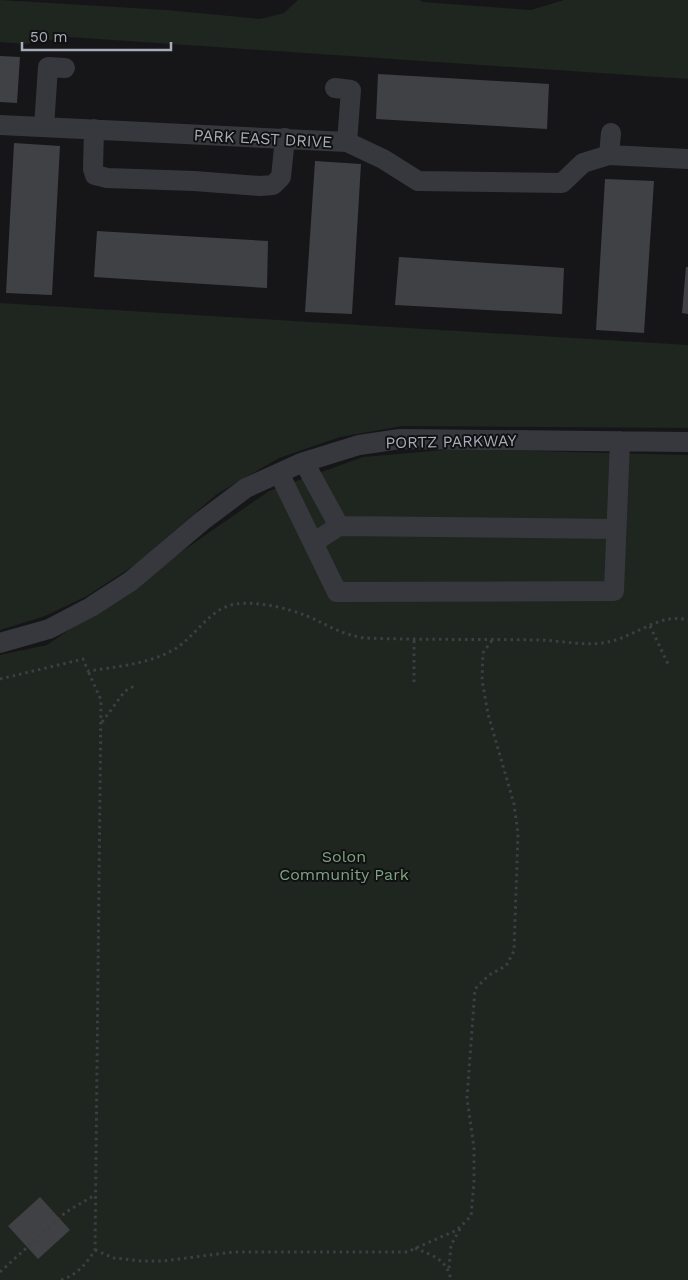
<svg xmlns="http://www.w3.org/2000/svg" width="688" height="1280" font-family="'Work Sans',sans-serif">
<rect width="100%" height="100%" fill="#161618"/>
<path fill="#1e261f" d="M0 0 166 10 260 19 284 13 298 0H419L423 2 531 10 564 0H688V79L69 37 25 44 0 42Z
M0 303 688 345V428L402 426 340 437 279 458 217 494 136 564 87 596 45 616 0 630Z
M455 449 688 455V1280H0V655L47 645 269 491 363 457Z"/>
<path fill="#404145" d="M0 56 20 57 17 103 0 102Z
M378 74 549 84 547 129 376 119Z
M14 143 60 146 52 295 6 293Z
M315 161 361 164 352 314 305 312Z
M605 179 654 181 644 333 596 330Z
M97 231 268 241 267 288 94 277Z
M399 257 564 268 562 314 395 305Z
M686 267H688V314L682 313Z
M40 1197 70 1230 38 1259 8 1226Z"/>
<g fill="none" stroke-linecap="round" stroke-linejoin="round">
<path stroke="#3d3f44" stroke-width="3" stroke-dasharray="2.5 4" stroke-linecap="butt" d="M650 626 669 666
M0 679 83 659 88 671C116 667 148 664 173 650 195 638 209 608 236 604 258 601 287 608 307 616 328 625 340 634 364 638 421 640 479 639 536 640 560 640 585 647 608 642 634 637 661 612 688 620
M414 682V638
M102 722 125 691 136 685
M415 1248C433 1256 447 1259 451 1280
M95 1250 114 1258 141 1261H164L233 1252H407L457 1230 471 1216 474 1182V1148L467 1098 475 989 489 975 506 966 514 951 518 834 514 804 488 714 482 680 483 653 493 639
M449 1268 451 1245 460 1229
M0 1272 66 1212 95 1195
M61 1280C77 1275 86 1264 95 1250L101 700 88 671"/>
<path stroke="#37383d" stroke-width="20" d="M335 88 351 90 347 142
M0 125 347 142 383 159 418 181 562 183 583 163 609 155 688 159
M44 127 48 67 65 68
M94 129 93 169 95 175 107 178 194 181 260 186 273 185 281 177 285 138
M609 155 611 133
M304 462 339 526
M279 473 337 592 614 591 620 441
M313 543 339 526 616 529
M0 643 49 629 91 607 131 581 202 521 246 488 301 463 359 445 400 439 688 442"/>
</g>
<g text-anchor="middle" stroke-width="4" stroke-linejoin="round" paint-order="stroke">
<g font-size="16" fill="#a8adb8" stroke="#111113">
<text transform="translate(263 138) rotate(3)" y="6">PARK EAST DRIVE</text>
<text transform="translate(451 441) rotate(-1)" y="6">PORTZ PARKWAY</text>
</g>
<g font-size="16" fill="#7fa381" stroke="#111113">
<text x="344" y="862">Solon<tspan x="344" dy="18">Community Park</tspan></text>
</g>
</g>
<path d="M22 42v8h149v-8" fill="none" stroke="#a8adb8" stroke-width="2.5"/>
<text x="30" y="42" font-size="15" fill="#a8adb8" stroke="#111113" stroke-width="4" paint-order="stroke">50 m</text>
</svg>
